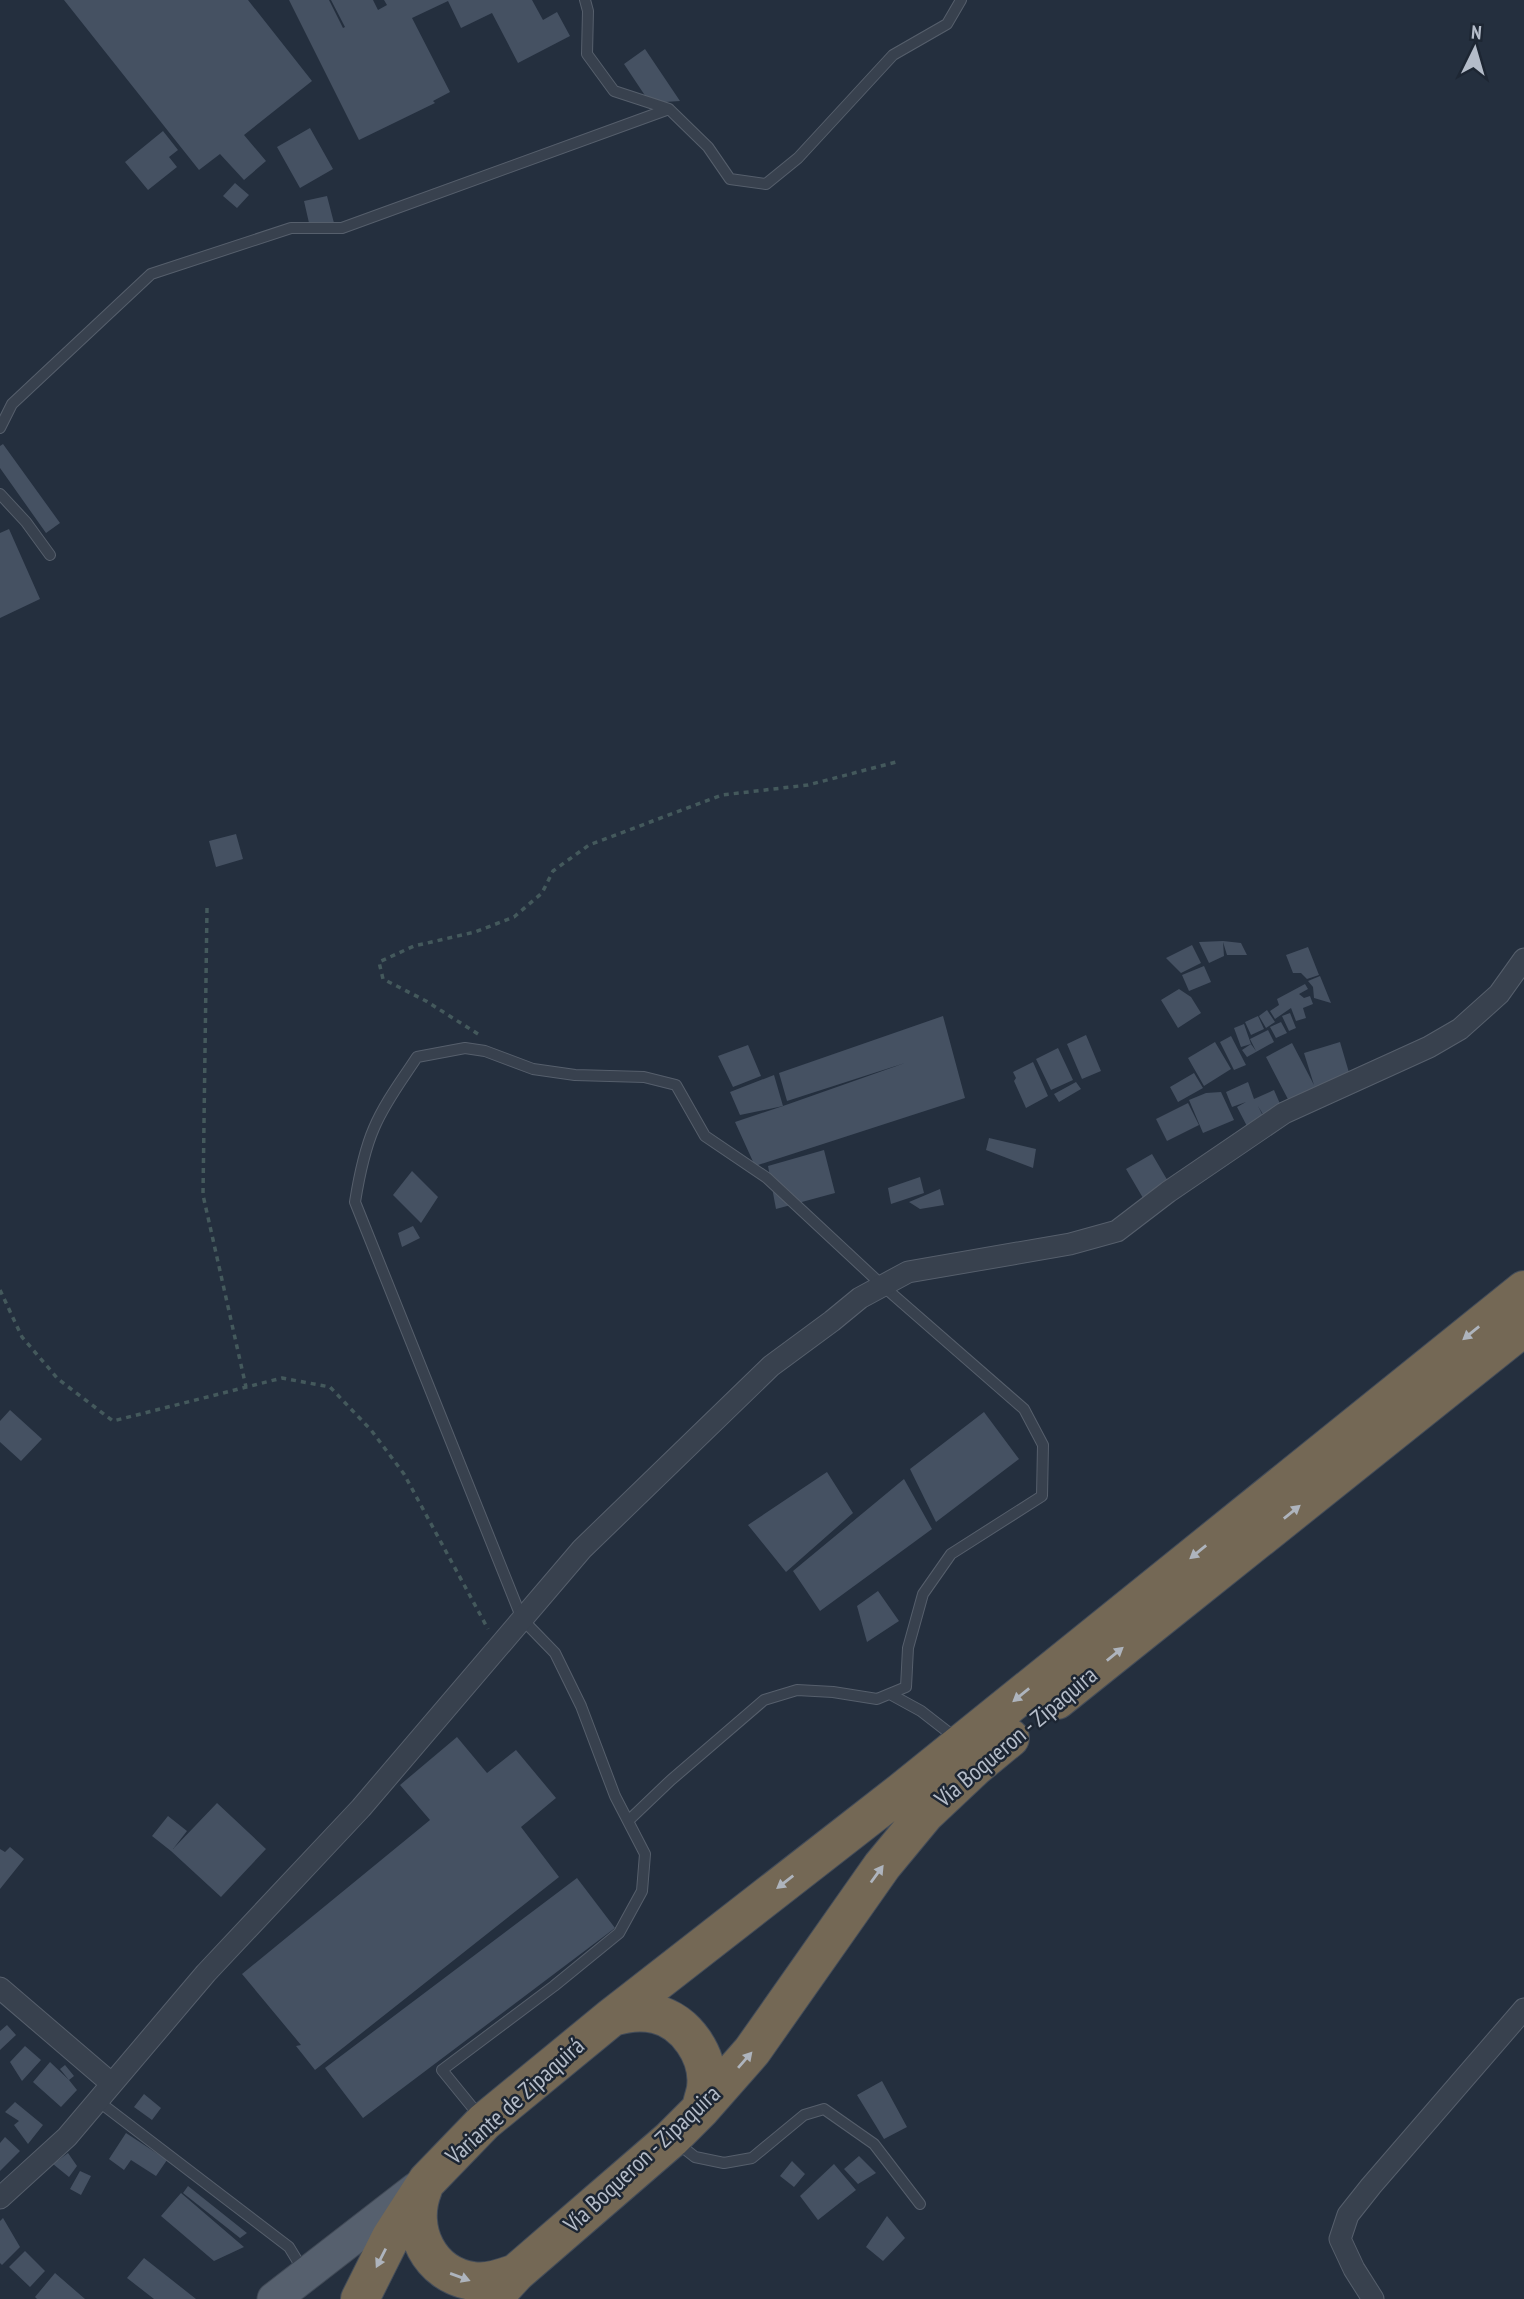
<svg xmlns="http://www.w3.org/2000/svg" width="1524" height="2299" font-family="'PT Sans Narrow',sans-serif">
<rect width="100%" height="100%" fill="#242f3e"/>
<path fill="#455162" d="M64 0H248L312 81 244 135 266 161 244 180 220 154 199 170Z
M289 0H329L343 28 345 27 331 0H373L378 10 387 5 384 0H532L543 20 557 12 570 36 518 63 492 13 461 28 448 1 412 18 450 92 433 101 435 103 359 140Z
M645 49 680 101 650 103 624 64Z
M310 128 333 169 300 188 277 147Z
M163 131 178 150 169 157 177 167 148 190 125 162Z
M235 183 249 195 237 208 223 196Z
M327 196 334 223H309L304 201Z
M3 444 60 523 46 533 0 468V446Z
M9 529 40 599 0 618V533Z
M236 834 243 859 216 867 209 841Z
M1223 941 1241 943 1247 955H1227L1223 942 1224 956 1209 963 1199 942Z
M1192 945 1201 963 1181 973 1166 958Z
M1308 947 1319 975 1307 979 1301 973H1293L1286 955Z
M1204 966 1211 982 1189 991 1182 975Z
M1320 976 1331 1003 1314 998 1313 987 1308 981Z
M1305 984 1308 989 1299 994 1304 998 1310 996 1313 1004 1303 1008 1306 1018 1296 1021 1291 1008 1275 1019 1270 1011 1279 1005 1277 999Z
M1179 989 1191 997 1201 1013 1178 1028 1161 1000Z
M1267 1010 1275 1022 1266 1028 1259 1016Z
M1290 1013 1296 1028 1289 1031 1282 1016Z
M943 1016 965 1098 755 1166 735 1122 783 1106 740 1115 730 1092 774 1075 783 1106 905 1063 787 1101 779 1073Z
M1258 1016 1264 1029 1251 1035 1245 1022Z
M1281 1022 1287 1033 1276 1038 1270 1027Z
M1244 1024 1251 1044 1256 1051 1250 1039 1268 1030 1274 1042 1247 1057 1242 1050 1251 1044 1241 1047 1234 1028Z
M1086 1035 1101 1071 1082 1079 1067 1044Z
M1231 1036 1246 1065 1234 1070 1220 1042Z
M1215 1042 1231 1069 1204 1086 1188 1058Z
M1340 1042 1350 1076 1315 1087 1317 1091 1291 1105 1266 1057 1292 1043 1314 1085 1304 1053Z
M748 1045 761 1076 733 1087 718 1056Z
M1058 1048 1073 1080 1051 1090 1036 1059Z
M1033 1062 1048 1096 1026 1108 1014 1081 1016 1078 1013 1072Z
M1194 1073 1203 1088 1178 1102 1170 1087Z
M1076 1082 1081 1089 1059 1102 1054 1094Z
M1248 1082 1254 1099 1274 1090 1284 1113 1267 1121 1258 1106 1266 1122 1249 1130 1237 1107 1246 1102 1232 1107 1226 1092Z
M1221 1092 1234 1120 1203 1133 1189 1100 1206 1093Z
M1188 1103 1199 1125 1167 1141 1156 1119Z
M989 1138 1036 1149 1033 1168 986 1150Z
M824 1150 835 1193 776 1209 768 1166Z
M1152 1154 1169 1183 1143 1198 1126 1169Z
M412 1171 438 1197 421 1223 393 1195Z
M920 1177 924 1193 891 1204 888 1188Z
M940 1189 944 1205 920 1209 909 1202Z
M413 1226 420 1238 402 1247 398 1233Z
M10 1410 42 1439 21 1461 0 1442V1421Z
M984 1412 1019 1459 936 1522 910 1469Z
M827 1472 853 1513 786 1572 748 1525Z
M904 1479 932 1529 820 1611 793 1571Z
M878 1591 899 1621 867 1642 857 1606Z
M457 1737 487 1773 516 1750 556 1798 521 1827 559 1877 315 2070 296 2046 301 2045 242 1974 430 1820 400 1785Z
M217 1803 266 1849 221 1897 171 1851 152 1836 168 1816 187 1831 173 1849Z
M10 1847 24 1859 0 1889V1849L5 1852Z
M577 1878 615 1928 363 2118 325 2068Z
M7 2025 16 2035 0 2050V2031Z
M25 2046 41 2060 22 2081 10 2062Z
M50 2062 69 2080 60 2069 65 2065 74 2076 69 2080 77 2090 61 2107 33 2082Z
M882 2081 907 2127 884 2139 857 2095Z
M144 2094 161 2108 152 2120 134 2107Z
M15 2102 43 2125 28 2144 14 2125 19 2121 5 2112Z
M126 2133 167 2160 156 2176 131 2160 124 2170 109 2159Z
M5 2137 20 2151 0 2171V2143Z
M68 2153 77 2166 69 2177 53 2164Z
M859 2156 876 2173 858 2184 844 2169Z
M792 2161 805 2174 794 2187 780 2176Z
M834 2164 856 2190 818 2220 800 2196Z
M80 2171 91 2176 81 2195 70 2189Z
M188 2186 247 2233 240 2238 183 2193Z
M181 2193 244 2247 214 2261 161 2216Z
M887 2216 905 2238 883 2261 866 2247Z
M3 2218 20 2247 2 2265 0 2263V2221Z
M25 2251 45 2271 30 2287 9 2267Z
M144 2258 196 2299H154L127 2278Z
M55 2273 85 2299H37L35 2297Z"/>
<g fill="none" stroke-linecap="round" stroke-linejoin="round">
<g stroke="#565f6c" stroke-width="12">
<path id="lane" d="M585 0 588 11 587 54 614 91 669 109 708 147 730 179 766 184 798 158 893 55 947 24 961 0
M0 428 12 404 151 274 291 228H342L669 109
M0 494 26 522 50 555
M890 1694 921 1711 957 1739
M98 2101 289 2247 303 2270
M481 2118 442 2070 554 1986 619 1933 642 1891 645 1854 615 1796 581 1706 555 1653 522 1619 355 1202C359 1177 364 1151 374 1128 385 1102 402 1080 417 1057L465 1048 485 1051 533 1069 575 1075 644 1077 676 1085 705 1136 767 1178 883 1286 1024 1409 1043 1445 1042 1496 951 1554 923 1594 908 1648 906 1687 877 1699 833 1692 797 1690 764 1700 671 1780 628 1821
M676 2142 695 2157 724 2163 752 2158 804 2115 824 2109 874 2144 920 2204"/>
</g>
<g stroke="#565f6c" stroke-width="23">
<path id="street" d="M0 1988 112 2084
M0 2198 67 2137 206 1973 361 1808 582 1549 771 1366 832 1321 860 1298 908 1272 1070 1244 1117 1231 1168 1192 1284 1113 1429 1047 1460 1029 1499 994 1524 959
M1373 2299 1354 2269 1340 2239 1348 2215 1371 2186 1524 2009"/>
</g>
<g stroke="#414a57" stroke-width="35">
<path id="primary" d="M274 2299 416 2189"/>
</g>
<g stroke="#434c59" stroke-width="40">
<path id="highway" d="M1057 1700 1524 1327
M612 2017C627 2013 639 2011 655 2014 686 2021 710 2056 706 2088 705 2095 702 2102 701 2109
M423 2189C407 2229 429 2275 473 2281 488 2283 502 2278 516 2273
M360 2299 391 2237 427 2181 484 2122 612 2017 901 1792 1524 1290
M492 2299 516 2273 671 2139 701 2109 752 2051 882 1866 925 1814 976 1766 1010 1738"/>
</g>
<path stroke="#44595c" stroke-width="3.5" stroke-dasharray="5 5" stroke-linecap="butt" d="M207 908 203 1195 246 1387
M478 1034 426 1001 383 979 379 962 414 946 475 932 514 917 542 893 553 871 589 845 722 795 808 785 900 761
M0 1290 22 1337 58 1379 113 1421 282 1378 330 1387 371 1430 404 1474 488 1629"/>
<use href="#lane" stroke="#38414e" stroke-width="10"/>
<use href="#street" stroke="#38414e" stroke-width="21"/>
<use href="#primary" stroke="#56606e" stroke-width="33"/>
<use href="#highway" stroke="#746855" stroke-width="38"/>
</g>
<defs><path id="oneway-solid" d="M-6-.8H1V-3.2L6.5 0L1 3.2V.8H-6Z" transform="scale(1.75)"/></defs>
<g fill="#aeb4bd">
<use href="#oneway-solid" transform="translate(1471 1333) rotate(141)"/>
<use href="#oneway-solid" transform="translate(1292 1512) rotate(-39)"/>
<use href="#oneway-solid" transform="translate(1198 1552) rotate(141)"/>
<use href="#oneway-solid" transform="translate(1115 1654) rotate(-39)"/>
<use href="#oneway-solid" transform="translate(1021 1695) rotate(141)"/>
<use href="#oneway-solid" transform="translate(877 1874) rotate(-54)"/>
<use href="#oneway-solid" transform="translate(785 1882) rotate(142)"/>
<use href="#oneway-solid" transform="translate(745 2060) rotate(-49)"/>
<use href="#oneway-solid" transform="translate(381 2258) rotate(117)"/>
<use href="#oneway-solid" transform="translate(460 2277) rotate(20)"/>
</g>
<g text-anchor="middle" stroke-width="5" stroke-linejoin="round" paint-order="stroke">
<g font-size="24" fill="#b4bcc9" stroke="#1d2633">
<text transform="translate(1016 1737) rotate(-40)" y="8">Vía Boqueron - Zipaquira</text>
<text transform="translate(515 2101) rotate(-42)" y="8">Variante de Zipaquirá</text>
<text transform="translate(642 2159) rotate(-43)" y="8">Vía Boqueron - Zipaquira</text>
</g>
</g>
<g transform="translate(1475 49) rotate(5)" stroke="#1d2633" stroke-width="5" paint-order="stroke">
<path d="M0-5L12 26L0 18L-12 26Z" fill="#b4bcc9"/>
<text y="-10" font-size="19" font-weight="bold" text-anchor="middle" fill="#b4bcc9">N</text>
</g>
</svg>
